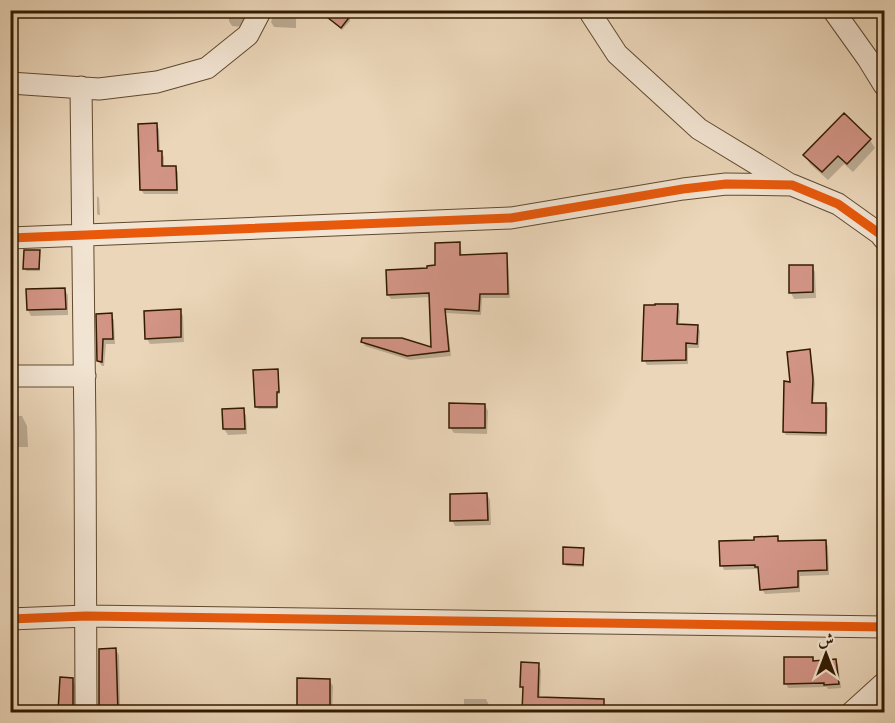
<svg xmlns="http://www.w3.org/2000/svg" width="895" height="723" font-family="'IM FELL Double Pica',Amiri,serif">
<rect width="100%" height="100%" fill="#ebd6b9"/>
<filter id="stains"><feTurbulence type="fractalNoise" baseFrequency=".00333" numOctaves="4"/><feColorMatrix values="0 0 0 0 .2 0 0 0 0 .09 0 0 0 0 .02 0 0 0 .5 -.17"/></filter>
<radialGradient id="worn" r=".72"><stop offset=".6" stop-color="#630" stop-opacity="0"/><stop offset="1" stop-color="#630" stop-opacity=".3"/></radialGradient>
<path fill="#0003" d="M229 10 252 11 244 27 232 26 229 21Z
M275 10H296V28L274 27 271 22Z
M350 15V21L342 30 329 18Z
M156 125 159 129 160 153H161L164 157V168H175L178 172V194H144L141 190Z
M870 140 875 148 853 172 844 164 828 180 810 164 805 155Z
M97 196 99 198 100 215H98L97 213Z
M459 244 461 248 462 257 506 255 508 259 510 298H482L481 315 446 313 451 356 410 360 365 346 363 341 433 349 430 297 391 299 388 295 429 269 437 267Z
M39 251 40 253V271H26L25 268Z
M812 266 815 272 816 298 794 299 791 293 790 267Z
M64 289 68 295V315L31 316 28 310Z
M677 306 680 311 679 326H697L700 331 699 348H688V364L647 365 644 360Z
M180 311 183 316 184 342 150 344 147 339Z
M98 315H111L114 320 115 344H106L104 366H102L98 361Z
M809 351 811 354 815 384 813 404 826 405 828 408 827 436 786 435 784 432 792 383Z
M277 370 278 373 280 394H277V409H258L257 407Z
M485 405 488 411 487 434 454 433 450 427Z
M243 410 246 415 247 434 228 435 224 429V411Z
M10 416H22L27 426 28 447H18V450H10Z
M487 494 490 500 491 525 455 526 452 520Z
M777 538 780 543 825 541 828 546 829 575 800 576V592L765 594 762 589 758 569 724 570 722 565 755 541Z
M583 549 584 552V567L566 566 564 563Z
M100 650H116L119 655 120 705H133L136 712H100Z
M812 658 814 663 835 660 838 665 841 688 828 689 827 687 788 688 786 683Z
M538 665 541 670 540 698 581 705V712H524V690L522 686Z
M72 679 75 685V712H36L59 711Z
M298 679 329 680 333 686 332 712H299Z
M464 699H486L489 705V712H464Z"/>
<path fill="#d29485" stroke="#331c01" stroke-width="1.5" d="M318 10H355L341 28Z
M844 113 871 139 847 164 838 156 822 172 803 155Z
M157 123 158 151H162V166H176L177 190H140L138 124Z
M460 242V255L507 253 508 294H480L479 311 445 309 449 351 407 356 361 342 362 338H402L431 347 429 293 387 295 386 270 427 268V266L435 265V243Z
M24 250H40L39 269H23Z
M789 265H813V292L789 293Z
M65 288 66 309 27 310 26 289Z
M655 304H678L677 324 698 325 697 344 686 343V360L642 361 644 305H655Z
M181 309V337L145 339 144 311Z
M112 313 113 339H103L102 362 97 361 96 314Z
M810 349 813 379 812 403H826V433L783 432 784 381 790 382 787 352Z
M278 369 279 392H277V407H255L253 370Z
M449 403 485 404V428H449Z
M244 408 245 429H223L222 409Z
M487 493 488 520 450 521V494Z
M778 536V541L826 540 827 570 798 571V587L760 590 758 567H755V565L720 566 719 541 754 540V537Z
M563 547 584 548 583 565 563 564Z
M116 648 118 712H99V649Z
M784 657H813V661L836 659 839 684 824 685V683L784 684Z
M521 662 539 663 538 697 604 699V712H522L523 687H520Z
M60 677 73 678V712H58Z
M297 678 330 679V707L319 708V712H297Z"/>
<g fill="none" stroke-linecap="round" stroke-linejoin="round">
<g stroke="#614a2f" stroke-width="23">
<path id="street" d="M591 10V14L617 54 699 129 791 185
M833 10 868 59 884 85
M10 83 99 89 157 82 207 68 248 35 261 10
M81 87 85 431 86 712
M10 238 511 218 683 189 726 184 792 185 838 204 880 234 884 239
M10 376H85
M10 619 86 616 884 627
M852 712 884 683"/>
</g>
<use href="#street" stroke="#f2e4d2" stroke-width="21"/>
<g stroke="#f2e4d2" stroke-width="13">
<path id="cycleway" d="M10 238 511 218 683 189 726 184 792 185 838 204 880 234 884 239
M10 619 86 616 884 627"/>
</g>
<use href="#cycleway" stroke="#e8590c" stroke-width="9"/>
</g>
<rect width="895" height="723" fill="none" stroke="#ebd6b9" stroke-width="36"/>
<rect x="12" y="12" width="871" height="699" fill="none" stroke="#331c01" stroke-width="3"/>
<rect x="18" y="18" width="859" height="687" fill="none" stroke="#331c01" stroke-width="1.5"/>
<g transform="translate(826 654)" stroke="#f2e4d2" stroke-width="4.5" paint-order="stroke">
<path d="M0-4.5L10 22L0 15L-10 22Z" fill="#331c01"/>
<text y="-9" font-size="16" font-weight="bold" text-anchor="middle" fill="#331c01">ش</text>
</g>
<rect width="100%" height="100%" filter="url(#stains)"/>
<rect width="100%" height="100%" fill="url(#worn)"/>
</svg>
